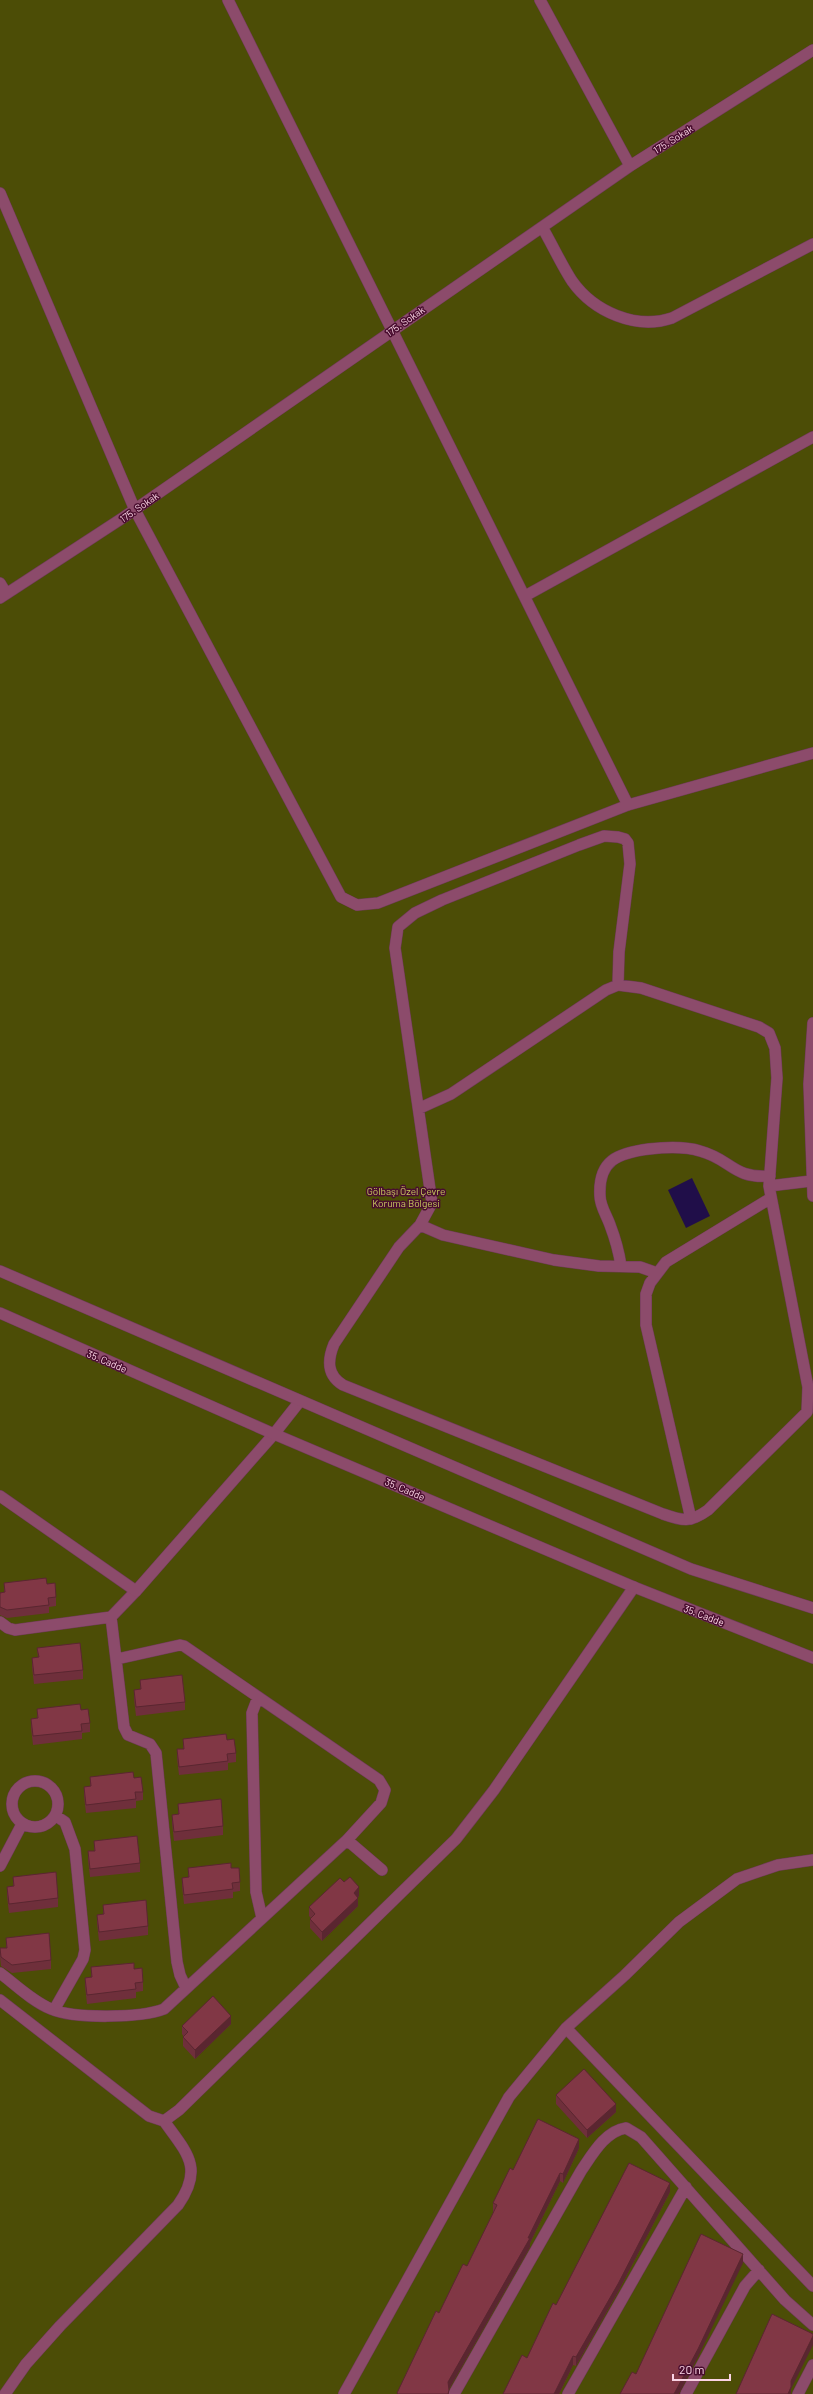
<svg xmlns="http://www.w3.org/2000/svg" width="813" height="2394" font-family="Barlow,sans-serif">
<rect width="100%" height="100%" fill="#55193a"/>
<path fill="#4c4d06" d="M0 0H813V2394H0Z"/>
<path fill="#200e49" d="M692 1178 710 1216 686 1228 668 1190Z"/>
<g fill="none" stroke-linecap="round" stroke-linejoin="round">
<g stroke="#6e3b58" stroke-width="12">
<path id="service" d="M420 1108 451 1094 606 990 618 985 641 988 759 1027 769 1033 775 1048 777 1078 769 1186 808 1387 807 1412 708 1510C690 1523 683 1521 663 1514L343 1385C327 1375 327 1361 334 1344L399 1247 420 1225 432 1203 395 948 398 927 415 913 442 900 579 845 604 836 618 837 625 839 628 843 630 864 619 952 618 985
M769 1186 811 1181
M420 1225 443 1235 554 1260 599 1266 640 1267 657 1273
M621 1266C619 1252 615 1238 610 1225 607 1216 600 1206 600 1196 598 1160 618 1153 649 1149 666 1147 684 1146 700 1151 731 1159 733 1179 770 1176
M691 1519 646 1325V1294L650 1283 666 1262 771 1198
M136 1591 111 1617 124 1727 128 1735 150 1744 156 1753 177 1962 180 1975 186 1988
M0 1622 8 1628 15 1630 111 1617
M258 1697 252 1713 256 1892 262 1918
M12 1804a23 23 0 1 1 46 0a23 23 0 1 1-46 0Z
M347 1840 382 1870
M0 1866 22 1824
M0 1973C16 1985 32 2001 51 2009 74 2019 141 2018 164 2009L347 1840 381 1803 385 1790 379 1780 184 1646 180 1645 117 1659
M54 2010 83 1959 85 1950 75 1849 65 1822 56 1816
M454 2394 581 2171C592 2155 605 2131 626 2128L641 2137 785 2300 813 2325
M568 2394 686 2187
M686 2394 745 2286 759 2270
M798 2394 813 2365"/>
</g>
<g stroke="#6e3b58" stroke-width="12">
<path id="minor" d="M228 0 628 805
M540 0 630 166
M0 193 135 510 341 897 357 905 378 903 628 805 813 753
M542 227C552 244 561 264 572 281 594 312 636 330 672 318L813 244
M0 583 6 593
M525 596 813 437
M0 598 124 517 630 166 813 50
M0 1496 136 1591 274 1434 300 1401
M0 2000 149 2116 164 2121 179 2110 456 1839 494 1790 634 1587
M566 2028 813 2286
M5 2394 26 2364 60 2326 178 2205C204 2168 187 2153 164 2121
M344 2394 509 2097 566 2028 625 1975 679 1922 737 1879 778 1865 813 1860"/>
</g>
<g stroke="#6e3b58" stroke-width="12">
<path id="tertiary" d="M813 1023 809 1084 813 1196
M0 1271 691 1569 813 1608
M0 1313 274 1434 634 1587 813 1658"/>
</g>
<use href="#service" stroke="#8c4b6b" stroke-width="11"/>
<use href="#minor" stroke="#8c4b6b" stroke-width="11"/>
<use href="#tertiary" stroke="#8c4b6b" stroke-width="11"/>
</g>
<path fill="#6f2f3b" d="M4 1583 47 1584 56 1597V1606L49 1607V1613L7 1618 0 1615V1593L4 1592Z
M37 1648 83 1670V1679L34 1684 32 1667V1658H38Z
M140 1680 185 1702V1710L136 1716 134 1699V1690L140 1689Z
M37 1709 81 1710 90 1723V1732L82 1733V1739L33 1745 31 1728V1719L37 1718Z
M183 1739 227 1740 236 1753V1762L228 1763V1770L179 1775 177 1758V1749H183Z
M90 1777 134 1778 143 1792V1800L136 1801V1808L86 1813 84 1796V1787H90Z
M178 1804 223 1826V1835L174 1841 172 1823V1815L178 1814Z
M94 1841 140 1863V1872L90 1877 88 1860V1851H94Z
M188 1868H231L240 1882V1891L233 1892V1898L184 1904 182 1886V1878L188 1877Z
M13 1877 58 1898V1907L9 1913 7 1896V1887L13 1886Z
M344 1882 359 1896 358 1897V1906L322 1941 310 1928V1919L311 1918 309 1916V1907Z
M103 1905 148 1926V1935L99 1941 97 1923V1915L103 1914Z
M6 1938 51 1960V1969L12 1973 1 1966 0 1957V1948H6Z
M91 1967 134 1969 143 1982V1991L136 1992V1998L87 2004 85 1986V1978L91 1977Z
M231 2024 195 2059 183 2046V2037H184L182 2034V2026Z
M556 2095 616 2112 587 2138 556 2104Z
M579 2148 563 2183 560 2181 530 2243V2247L449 2389V2394H397L439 2313 467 2266 494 2212H493V2203L513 2170Z
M670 2192 618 2292 576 2366 573 2365 559 2394H503L527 2358 556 2305Z"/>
<path fill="#5a2630" d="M359 1887V1896L354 1902V1893Z
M358 1898V1906L322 1941V1932Z
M231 2016V2024L195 2059V2050Z
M616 2104V2112L587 2138V2130Z
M579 2139V2148L563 2183V2174Z
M560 2173V2181L530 2243V2247L448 2391V2382Z
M670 2183V2192L618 2292 576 2366V2357Z
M743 2254V2263L698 2357 679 2394H674Z
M813 2336V2345L791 2389V2394H788L791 2381Z
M573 2356V2365L559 2394H554Z"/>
<path fill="#813745" stroke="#5a2630" d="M46 1578 47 1584 55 1583 56 1597 48 1598 49 1605 7 1610 0 1607V1593L5 1592 4 1583Z
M80 1643 83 1670 34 1675 32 1658 39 1657 37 1648Z
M182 1675 185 1702 136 1707 134 1690 141 1689 140 1680Z
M80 1704 81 1710 88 1709 90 1723 81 1724 82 1731 33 1736 31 1719 38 1718 37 1709Z
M226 1734 227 1740 234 1739 236 1753 227 1754 228 1761 179 1767 177 1749H184L183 1739Z
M133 1772 134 1778 141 1777 143 1792H135L136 1799 86 1805 84 1787 91 1786 90 1777Z
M221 1799 223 1826 174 1832 172 1815 179 1814 178 1804Z
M137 1836 140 1863 90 1869 88 1851H95L94 1841Z
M231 1863V1868H239L240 1882 232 1883 233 1889 184 1895 182 1878 189 1877 188 1868Z
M56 1872 58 1898 9 1904 7 1887 14 1886 13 1877Z
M350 1877 359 1887 354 1893 358 1898 322 1932 310 1919 315 1914 309 1907 340 1878 344 1882Z
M146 1900 148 1926 99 1932 97 1915 104 1914 103 1905Z
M49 1933 51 1960 12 1965 1 1957 0 1948H7L6 1938Z
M134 1963V1969L142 1968 143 1982 135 1983 136 1989 87 1995 85 1978 92 1977 91 1967Z
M213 1996 231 2016 195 2050 183 2037 188 2032 182 2026Z
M584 2069 616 2104 587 2130 556 2095Z
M538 2119 579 2139 563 2174 560 2173 528 2238H530L448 2382 449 2390 448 2394H398L397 2393 436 2311 439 2313 463 2264 467 2266 497 2205 493 2203 510 2168 513 2170Z
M629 2163 670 2183 618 2284 576 2357 573 2356 554 2394H503L522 2355 527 2358 553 2303 556 2305Z
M701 2234 743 2254 698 2349 674 2394H620L632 2372 636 2374Z
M772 2314 813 2334V2336L791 2381V2387L788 2394H736Z"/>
<g text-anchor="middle" stroke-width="3" stroke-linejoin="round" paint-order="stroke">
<g font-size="10" fill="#fad3e4" stroke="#490d2f">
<text transform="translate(673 139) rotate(-32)" y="4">175. Sokak</text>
<text transform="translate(405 321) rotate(-35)" y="4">175. Sokak</text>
<text transform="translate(139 507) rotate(-35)" y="4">175. Sokak</text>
<text transform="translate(107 1361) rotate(23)" y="4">35. Cadde</text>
<text transform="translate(405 1489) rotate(23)" y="4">35. Cadde</text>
<text transform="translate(704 1615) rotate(21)" y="4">35. Cadde</text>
</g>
<g font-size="10" fill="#c9cc5f" stroke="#490d2f">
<text x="406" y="1195">Gölbaşı Özel Çevre<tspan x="406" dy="12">Koruma Bölgesi</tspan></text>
</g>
</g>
<path d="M673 2374v6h57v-6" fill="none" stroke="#fad3e4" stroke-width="2"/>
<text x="679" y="2374" font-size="12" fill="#fad3e4" stroke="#490d2f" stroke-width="3" paint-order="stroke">20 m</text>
</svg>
